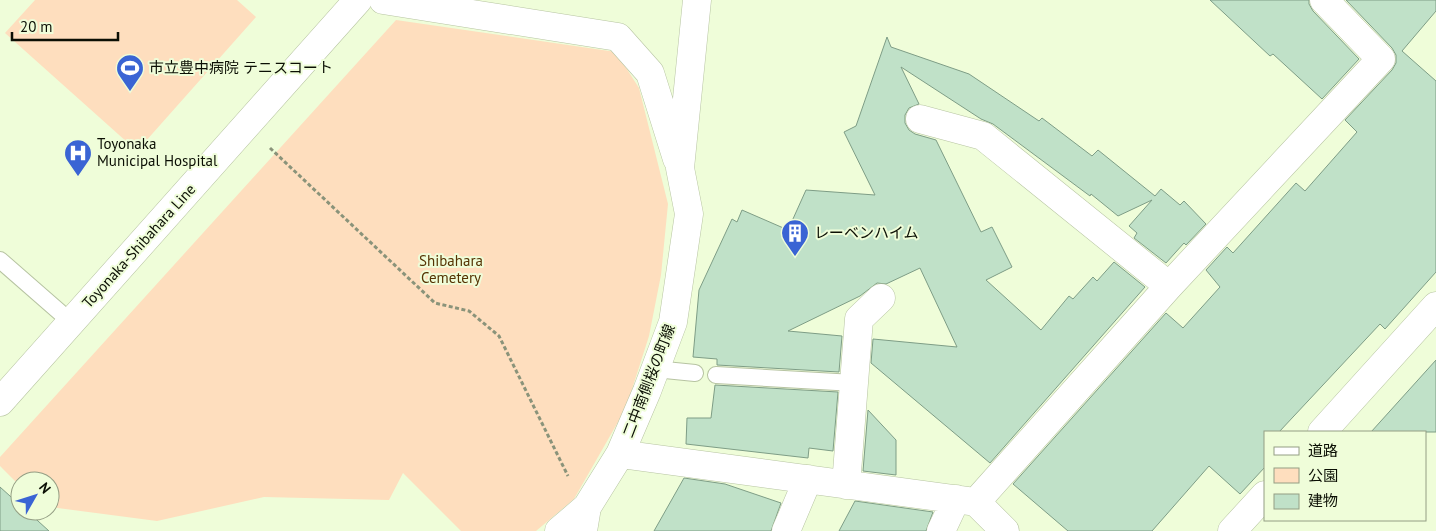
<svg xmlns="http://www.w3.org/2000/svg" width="1436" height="531" font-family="'PT Sans','Noto Sans JP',sans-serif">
<rect width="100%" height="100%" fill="#effdd9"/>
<path fill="#fedebe" d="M35 0H237L256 17 137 151 5 33Z
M396 20 616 52 639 88 668 204 661 275 649 336 626 408 574 499 536 531H461L403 473 389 500 264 497 157 521 50 507V481H20V486L0 466V457Z"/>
<path fill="#c0e1c8" stroke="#7e9d86" d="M1210 0H1309V4L1313 11 1359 59 1322 99 1273 54 1270 56Z
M1346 0H1436V11L1402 51 1436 81V272L1385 329 1380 324 1279 432H1265V467L1240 494 1209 466 1152 531H1068L1013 484 1166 313 1183 328 1220 287 1206 270 1227 247 1233 253 1296 183 1305 191 1357 132 1345 120 1392 70 1396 63V55L1392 48Z
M887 37 891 47 969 74 1039 121 1042 118 1092 156 1098 150 1155 196 1161 189 1180 205 1184 201 1206 224 1186 245 1184 243 1166 263 1134 238 1137 233 1129 226 1152 200 1118 216 1091 194 1090 196 993 124 981 119 901 67 919 104 909 108 905 115V123L909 130 915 134 936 140 981 232 992 227 1012 267 986 280 1041 330 1069 296 1073 299 1093 277 1097 281 1114 262 1145 287 990 463 871 363 873 339 957 347 920 268 886 284 877 283 860 296 788 331 842 336 839 372 717 365V359L693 357 699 290 732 219 737 222 742 210 788 230 806 190 875 195 844 132 856 126Z
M1436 360V432H1371Z
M715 385 838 392 833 451 809 448 808 458 686 444 687 418H711Z
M868 410 896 440V475L863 471Z
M684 478 725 484 781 503 771 531H654Z
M0 487 20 505V511H27L49 531H0Z
M855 501 933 512 926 531H839Z"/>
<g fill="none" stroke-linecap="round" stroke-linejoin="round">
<g stroke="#b7c4a2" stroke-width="18">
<path id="lane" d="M0 260 71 322
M655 369 695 373
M716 375 854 383"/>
</g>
<g stroke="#b7c4a2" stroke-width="29">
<path id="street" d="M383 0 618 37 650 73 677 159
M920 119 983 136 1169 286
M1322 432 1436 306
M620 454 976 502 1005 531
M846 485 859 319 881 298
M976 502 1169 286 1381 59 1324 0
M559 531 587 507
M583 531 587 507 620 454 647 391 673 322 689 214 680 168 697 0
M786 531 808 479
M941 531 956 499
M1232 531 1265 495"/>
</g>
<g stroke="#b7c4a2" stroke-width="29">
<path id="secondary" d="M0 402 358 0"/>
</g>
<path stroke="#8a937a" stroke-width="3" stroke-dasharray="4 2.5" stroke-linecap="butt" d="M270 148 435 303 469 311 499 336 568 476"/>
<use href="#lane" stroke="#fff" stroke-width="16"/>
<use href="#street" stroke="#fff" stroke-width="28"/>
<use href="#secondary" stroke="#fff" stroke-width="28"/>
</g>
<defs>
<g id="stadium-pin" transform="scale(1.4375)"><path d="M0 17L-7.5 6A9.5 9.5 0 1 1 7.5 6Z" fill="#3a64d4" stroke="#effdd9"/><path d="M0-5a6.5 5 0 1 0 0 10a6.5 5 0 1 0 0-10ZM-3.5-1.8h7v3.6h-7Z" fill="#fff"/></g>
<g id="hospital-pin" transform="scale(1.4375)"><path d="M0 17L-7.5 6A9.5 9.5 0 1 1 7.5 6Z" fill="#3a64d4" stroke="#effdd9"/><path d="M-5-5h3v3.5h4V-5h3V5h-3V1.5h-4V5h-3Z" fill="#fff"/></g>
<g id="building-pin" transform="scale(1.4375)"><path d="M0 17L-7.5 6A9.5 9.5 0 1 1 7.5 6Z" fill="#3a64d4" stroke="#effdd9"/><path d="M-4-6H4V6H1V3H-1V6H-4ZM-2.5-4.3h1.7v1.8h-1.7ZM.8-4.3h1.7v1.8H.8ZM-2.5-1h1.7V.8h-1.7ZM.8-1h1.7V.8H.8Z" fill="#fff"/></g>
</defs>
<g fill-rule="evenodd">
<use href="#stadium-pin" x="130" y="68"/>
<use href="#hospital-pin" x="78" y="153"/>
<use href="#building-pin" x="795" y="233"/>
</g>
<g text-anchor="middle" stroke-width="4" stroke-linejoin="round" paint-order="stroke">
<g font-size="15" fill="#0b0f04" stroke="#effdd9" text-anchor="start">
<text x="149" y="73">市立豊中病院 テニスコート</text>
<text x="97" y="149">Toyonaka<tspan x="97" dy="17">Municipal Hospital</tspan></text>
<text x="814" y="238">レーベンハイム</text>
</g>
<g font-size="15" fill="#0b0f04" stroke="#effdd9">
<text transform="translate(139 246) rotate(-48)" y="5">Toyonaka-Shibahara Line</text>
<text transform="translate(649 381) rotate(-69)" y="5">二中南側桜の町線</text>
</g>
<g font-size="15" fill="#553303" stroke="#effdd9">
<text x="451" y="266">Shibahara<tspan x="451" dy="17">Cemetery</tspan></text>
</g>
</g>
<rect x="1264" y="431" width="162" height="90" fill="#effdd9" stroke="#949e84"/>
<rect x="1274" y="447" width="25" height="8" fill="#ffffff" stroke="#949e84"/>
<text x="1308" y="456" font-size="15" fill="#0b0f04">道路</text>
<rect x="1274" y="468" width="25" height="15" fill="#fedebe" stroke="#949e84"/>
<text x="1308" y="481" font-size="15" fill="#0b0f04">公園</text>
<rect x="1274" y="494" width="25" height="15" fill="#c0e1c8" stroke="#949e84"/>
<text x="1308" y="506" font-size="15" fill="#0b0f04">建物</text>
<g transform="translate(35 496) rotate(51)"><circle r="24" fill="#effdd9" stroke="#949e84"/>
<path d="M0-4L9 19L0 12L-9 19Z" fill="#3a64d4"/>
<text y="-8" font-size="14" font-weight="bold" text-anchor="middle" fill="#0b0f04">N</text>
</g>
<path d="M12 32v8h106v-8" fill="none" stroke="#0b0f04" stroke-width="2.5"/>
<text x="20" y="32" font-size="15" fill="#0b0f04" stroke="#effdd9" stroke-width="4" paint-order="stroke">20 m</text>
</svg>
